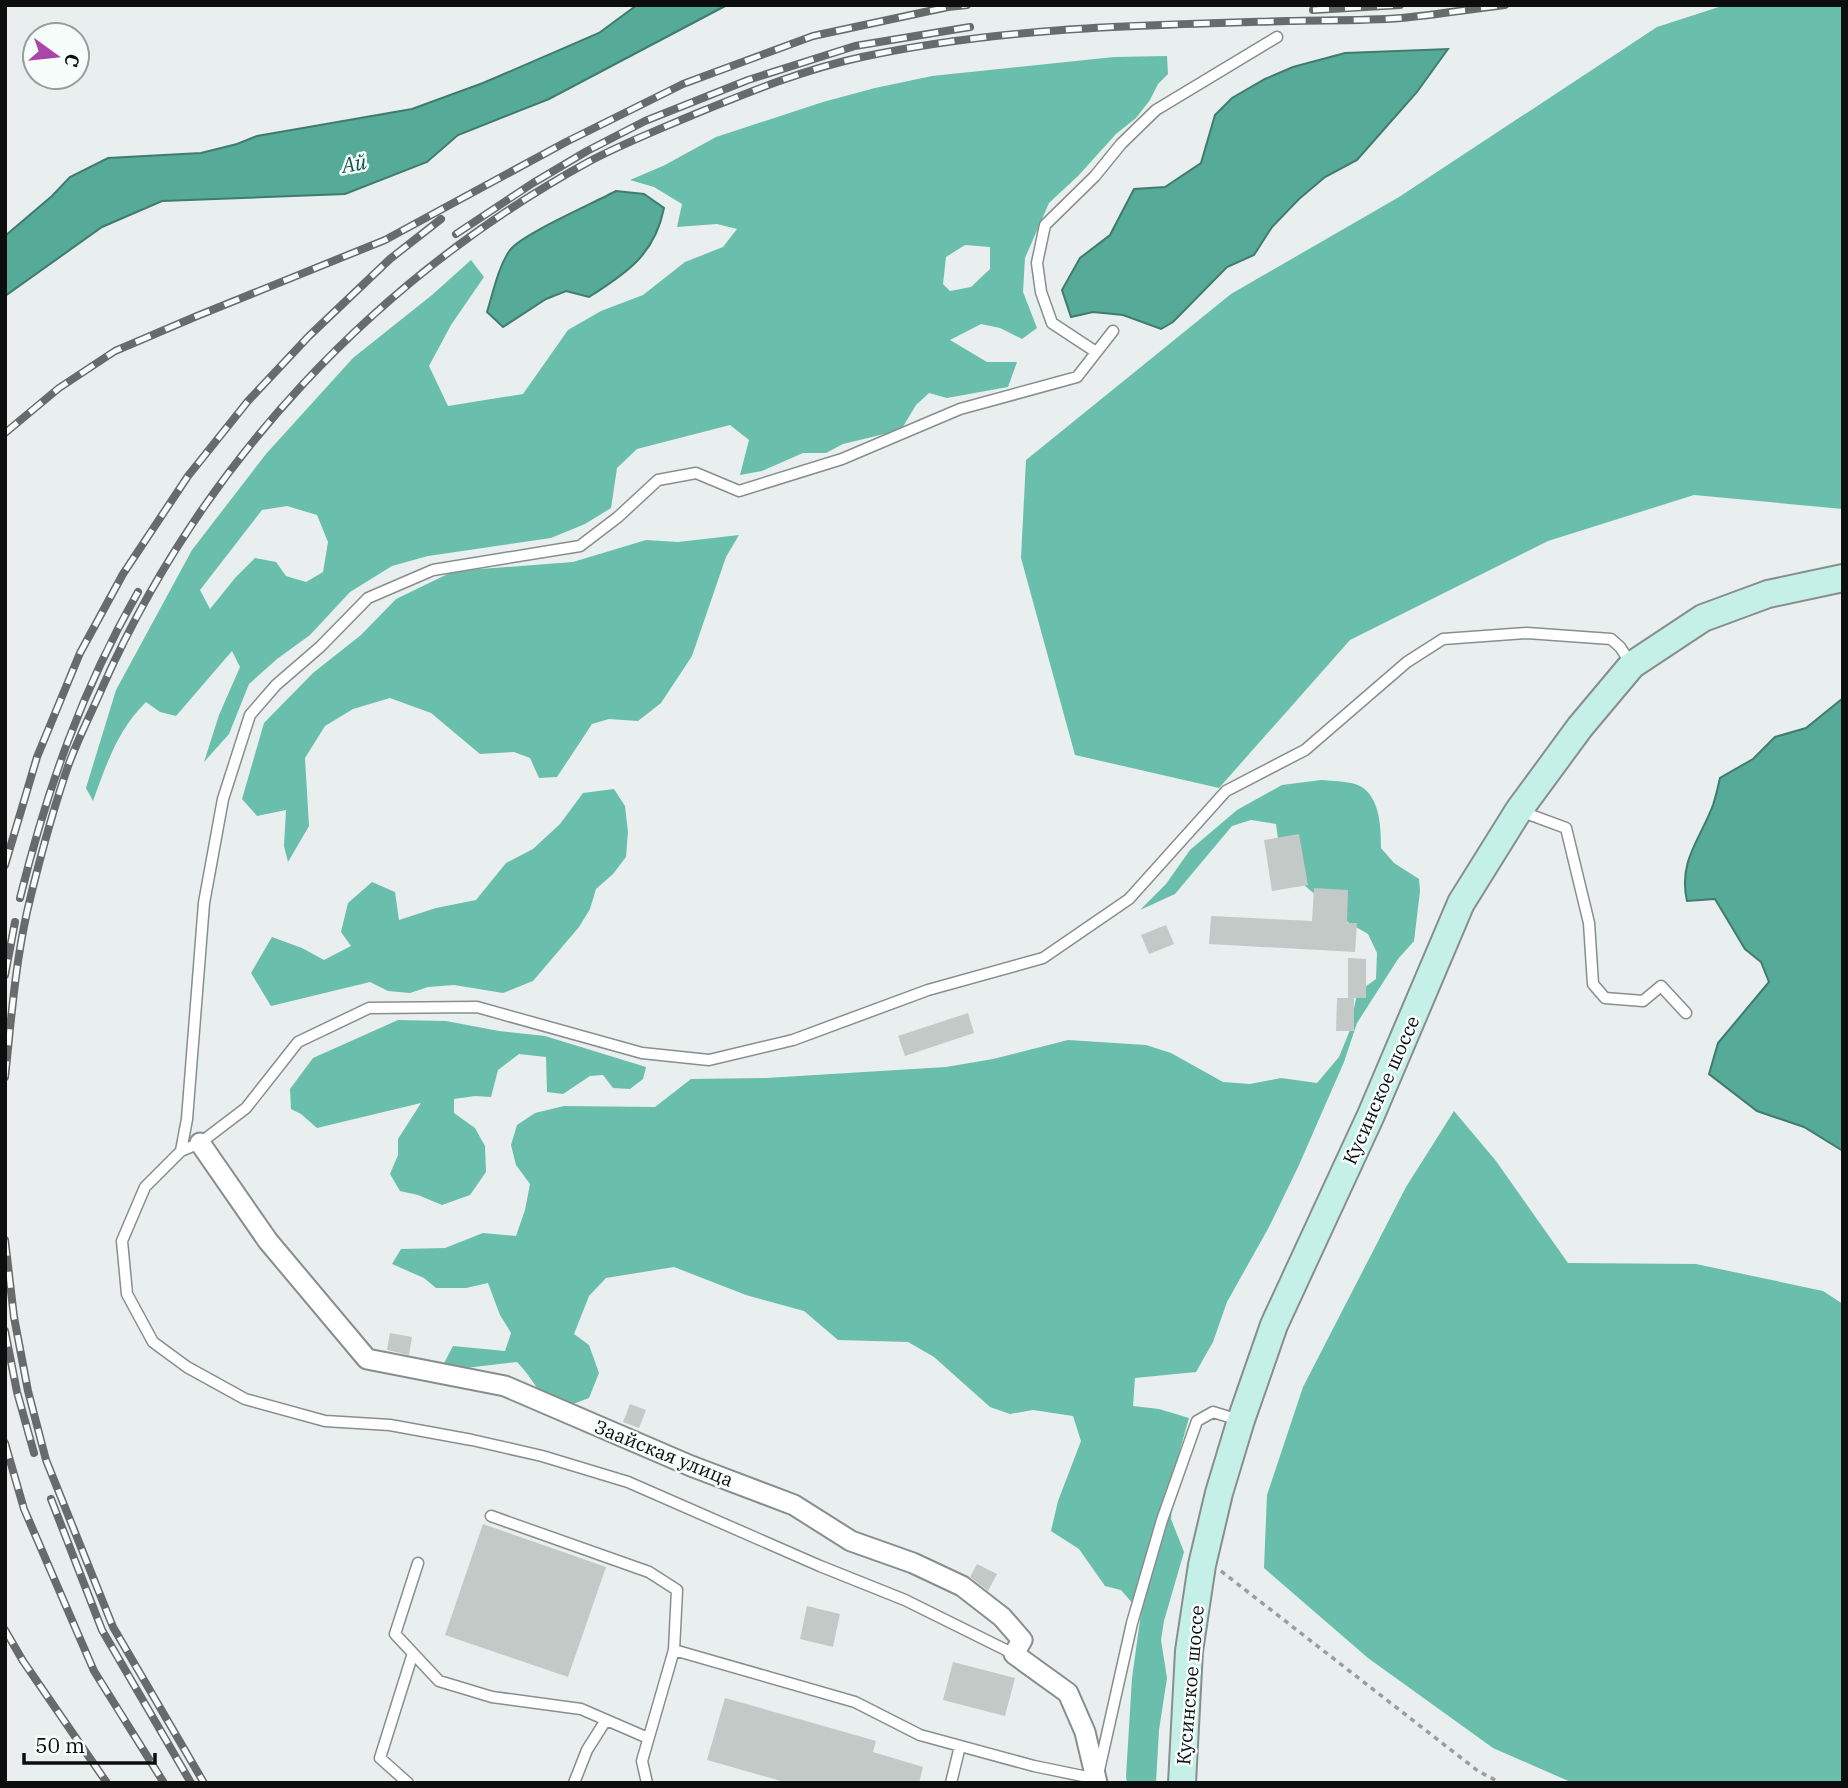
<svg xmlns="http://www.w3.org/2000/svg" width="1848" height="1788" font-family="'IBM Plex Serif',serif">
<rect width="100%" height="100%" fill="#e8efee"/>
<path fill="#6abeac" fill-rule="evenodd" d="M1725 5H1843V509L1694 495 1548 541 1350 640 1219 788 1075 755 1021 558 1026 460 1231 294 1399 197 1657 27Z
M1167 56 1168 74 1158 84 1150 100 1136 118 1116 134 1078 176 1049 203 1025 258 1023 292 1037 328 1022 339 1000 328 981 324 950 340 987 362H1017L1008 387 947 398 929 393 916 405 901 430 843 444 826 453H803L762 471 740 475 749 440 730 425 637 449 617 468 611 508 585 524 551 538 428 556 392 566 350 592 310 635 277 659 249 684 229 734 204 762 219 715 240 667 232 651 176 716 160 712 146 702C117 731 107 763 93 801L86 788 116 690 192 550 266 454 353 358 432 295 471 260 484 277 451 325 429 366 448 406 523 394 568 330 601 311 643 295 685 262 723 247 737 229 717 224 677 227 682 204 654 187 630 180 665 165 716 137 823 102 875 88 932 76 1114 57ZM965 245 990 247V269L971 287 950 291 943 284 946 257ZM287 506 317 515 328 542 323 572 306 582 286 576 276 562 255 558 235 578 210 609 200 590 262 510Z
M739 535 726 557 692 656 661 703 638 721 609 719 592 724 557 777 539 778 530 758 514 752 480 754 431 713 390 698 353 709 325 726 305 758 309 826 288 862 284 846 286 810 257 816 242 799 264 723 313 673 361 635 396 599 454 571 573 562 646 540 678 542Z
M1321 780C1332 781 1350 781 1360 786 1380 797 1381 827 1381 848L1394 863 1419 879 1420 891 1414 941 1398 959 1357 1023 1344 1062 1299 1165 1269 1227 1227 1302 1213 1342 1196 1372 1135 1378 1133 1406 1159 1409 1189 1418 1175 1467 1171 1519 1184 1552 1164 1621 1161 1640 1167 1678 1159 1730 1156 1783H1127L1126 1776 1132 1678 1141 1613 1121 1590 1105 1586 1079 1549 1051 1531 1058 1501 1081 1441 1073 1416 1033 1410 1010 1414 990 1407 934 1357 908 1342 838 1340 804 1311 746 1295 674 1267 606 1278 589 1296 574 1334 589 1345 599 1373 589 1398 554 1411C540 1395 532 1377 517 1362L440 1371 453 1346 505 1351 511 1333 500 1315 488 1283 466 1288H436L424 1278 392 1264 401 1249 445 1248 483 1233 516 1236 525 1210 530 1184 516 1165 511 1145 517 1125 535 1113 564 1106 655 1107 691 1079 766 1078 946 1067 993 1059 1068 1040 1146 1045 1171 1053 1223 1082 1250 1084 1281 1078 1317 1083 1339 1057 1350 1030 1357 993 1376 979 1377 953 1368 934 1349 923 1304 885 1279 846 1276 824 1251 820 1232 826 1175 894 1140 910 1166 884 1190 850 1237 810 1282 785Z
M614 789 625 806 628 832 626 857 613 874 596 889 590 909 579 927 533 981 503 993 454 985 428 987 410 993 388 991 370 982 271 1006 251 973 272 937 302 948 324 960 351 946 341 932 348 903 372 882 395 892 399 920 436 908 476 900 506 863 533 849 560 824 583 793Z
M398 1020 446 1021 499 1031 545 1036 646 1067 643 1079 630 1089 613 1088 603 1075 590 1076 563 1094 547 1092 546 1057 519 1054 498 1070 491 1097 475 1096 454 1099V1113L475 1128 485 1146 486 1172 470 1195 442 1205 418 1195 400 1191 390 1174 398 1155V1139L421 1103 317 1128 301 1114 291 1109 290 1089 313 1058Z
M1454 1111 1496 1161 1568 1263 1696 1264 1823 1291 1843 1304V1783H1573L1493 1748 1368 1658 1264 1568 1267 1495 1303 1387 1406 1187Z"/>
<path fill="#56aa98" stroke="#407b6f" stroke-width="2" d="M637 5H727L549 99 458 135 427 162 345 194 162 201 102 227 5 296V236L52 196 70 177 108 158 201 153 237 144 257 136 412 109 483 83 599 33Z
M1448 49 1417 92 1357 160 1325 177 1299 199 1272 227 1254 255 1227 267 1173 322 1161 329 1123 315 1093 312 1071 317 1062 290 1080 258 1110 235 1134 189 1165 187 1201 163 1215 115 1232 98 1265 79 1293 67 1345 53Z
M616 191 644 194 664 208C655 254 627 273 589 297L566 291 546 299 503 327 487 312C493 293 498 267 510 250 522 234 594 203 616 191Z
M1843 698V1151L1804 1127 1757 1111 1709 1074 1718 1043 1769 982 1761 962 1745 949 1715 899 1687 901C1678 861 1700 840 1713 805 1716 796 1718 787 1720 778L1753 759 1775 737 1806 728Z"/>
<path fill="#c2c9c7" d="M1299 834 1308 885 1272 891 1264 840Z
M1314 888 1348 890 1347 923H1357L1355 952 1209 944 1211 916 1312 921Z
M1166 925 1174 944 1149 954 1141 935Z
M1348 958 1366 959V998H1348Z
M1337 998H1354V1031H1336Z
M968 1013 974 1033 905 1056 898 1036Z
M390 1333 412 1337 409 1355 387 1350Z
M630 1404 646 1410 639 1428 623 1422Z
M483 1524 606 1567 568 1677 445 1635Z
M977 1564 997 1574 988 1591 970 1577Z
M807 1606 840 1614 833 1647 800 1639Z
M953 1662 1015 1678 1005 1716 943 1700Z
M725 1698 876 1741 873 1752 923 1767 919 1783H788L707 1760Z"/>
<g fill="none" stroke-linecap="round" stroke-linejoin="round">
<g stroke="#888e8c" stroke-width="13">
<path id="service" d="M1096 352 1052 323 1041 292 1037 263 1045 225 1095 176 1121 144 1156 110 1277 37
M1520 811 1566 828 1589 923 1593 984 1605 998 1643 1001 1661 986 1686 1013
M181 1151 187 1119 204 903 223 799 250 715 276 685 320 647 368 598 433 570 580 546 618 517 658 480 696 473 739 491 842 459 960 409 1077 377 1113 331
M491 1516 649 1572 677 1590 674 1650 855 1702 920 1735 1034 1766 1097 1779 1132 1623 1162 1520 1197 1421 1213 1412 1239 1420
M418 1563 395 1634 439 1681 492 1697 581 1709 648 1738
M1014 1654 905 1600 820 1566 628 1482 542 1456 472 1440 390 1425 325 1421 245 1399 187 1367 153 1342 127 1294 122 1241 145 1187 181 1151 200 1143 246 1108 298 1042 369 1008 477 1007 642 1053 709 1060 793 1040 928 990 1043 958 1129 899 1226 791 1305 750 1407 662 1443 639 1527 633 1611 639 1620 647 1632 665
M408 1783 380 1758 413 1653
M574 1783 587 1750 606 1720
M647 1783 642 1761 674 1650
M951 1783 960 1746"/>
</g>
<g stroke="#888e8c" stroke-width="23">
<path id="minor" d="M200 1143 268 1241 367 1359 505 1386 691 1466 794 1505 851 1541 913 1563 962 1586 1002 1617 1022 1640 1014 1654 1068 1693 1085 1732 1097 1783"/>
</g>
<g stroke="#888e8c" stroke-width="30">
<path id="secondary" d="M1182 1783 1189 1651 1202 1565 1219 1493 1241 1420 1274 1325 1371 1115 1461 903 1519 810 1580 727 1632 665 1703 618 1768 594 1843 578"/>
</g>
<path stroke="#9a9f9e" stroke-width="3.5" stroke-dasharray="5 5" stroke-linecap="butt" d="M1221 1571 1478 1771 1501 1783"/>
<use href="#service" stroke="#fff" stroke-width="10"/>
<use href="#minor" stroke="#fff" stroke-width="19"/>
<use href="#secondary" stroke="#c4f0e8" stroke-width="26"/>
<g stroke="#676b6b" stroke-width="8">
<path id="rail" d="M1313 10 1400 5
M456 234 533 183 587 151 645 121 748 80 855 46 970 27
M5 433 59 388 115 351 197 316 385 240 566 142 683 84 813 36 948 7 967 5
M5 865 37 757 80 653 123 574 188 476 248 401 309 336 390 259 441 219
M20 898C47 789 82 690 138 592
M5 975 15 922
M5 1077C11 1022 15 966 27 912 38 865 51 817 66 772 76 742 91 714 103 686 202 463 376 278 590 161 624 143 660 129 695 114 749 92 805 69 862 57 1002 27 1144 25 1287 21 1325 20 1363 21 1401 18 1436 15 1470 9 1505 5
M5 1240 14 1317 28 1391 46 1460 113 1627 204 1783
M5 1331 17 1392 34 1453
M5 1443 24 1509 94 1671 164 1783
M51 1499 102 1630 191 1783
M5 1630 23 1661 107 1783"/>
</g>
<use href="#rail" stroke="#f6fdfb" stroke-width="5" stroke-dasharray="16" stroke-linecap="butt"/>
</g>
<g text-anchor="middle" stroke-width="5" stroke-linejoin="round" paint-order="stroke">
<g font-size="19" fill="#0c0e0e" stroke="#f6fdfb">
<text transform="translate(1381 1090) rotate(-66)" y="7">Кусинское шоссе</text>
<text transform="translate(664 1453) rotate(22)" y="7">Заайская улица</text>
<text transform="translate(1190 1685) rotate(-85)" y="7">Кусинское шоссе</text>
</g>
<g font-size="21" font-style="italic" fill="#0b5448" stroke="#f6fdfb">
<text transform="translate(354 164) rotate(-10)" y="7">Ай</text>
</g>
</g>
<rect width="1848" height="1788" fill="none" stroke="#0c0e0e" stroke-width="14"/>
<g transform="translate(56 56) rotate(105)"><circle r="33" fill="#f6fdfb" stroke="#989d9c" stroke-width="2"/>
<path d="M0-5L12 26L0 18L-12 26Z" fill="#aa45a9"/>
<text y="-10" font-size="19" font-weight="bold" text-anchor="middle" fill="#0c0e0e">С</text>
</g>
<path d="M24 1753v10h131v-10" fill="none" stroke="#0c0e0e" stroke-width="3.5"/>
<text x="35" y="1753" font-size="21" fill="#0c0e0e" stroke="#f6fdfb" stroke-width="5" paint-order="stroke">50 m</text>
</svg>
